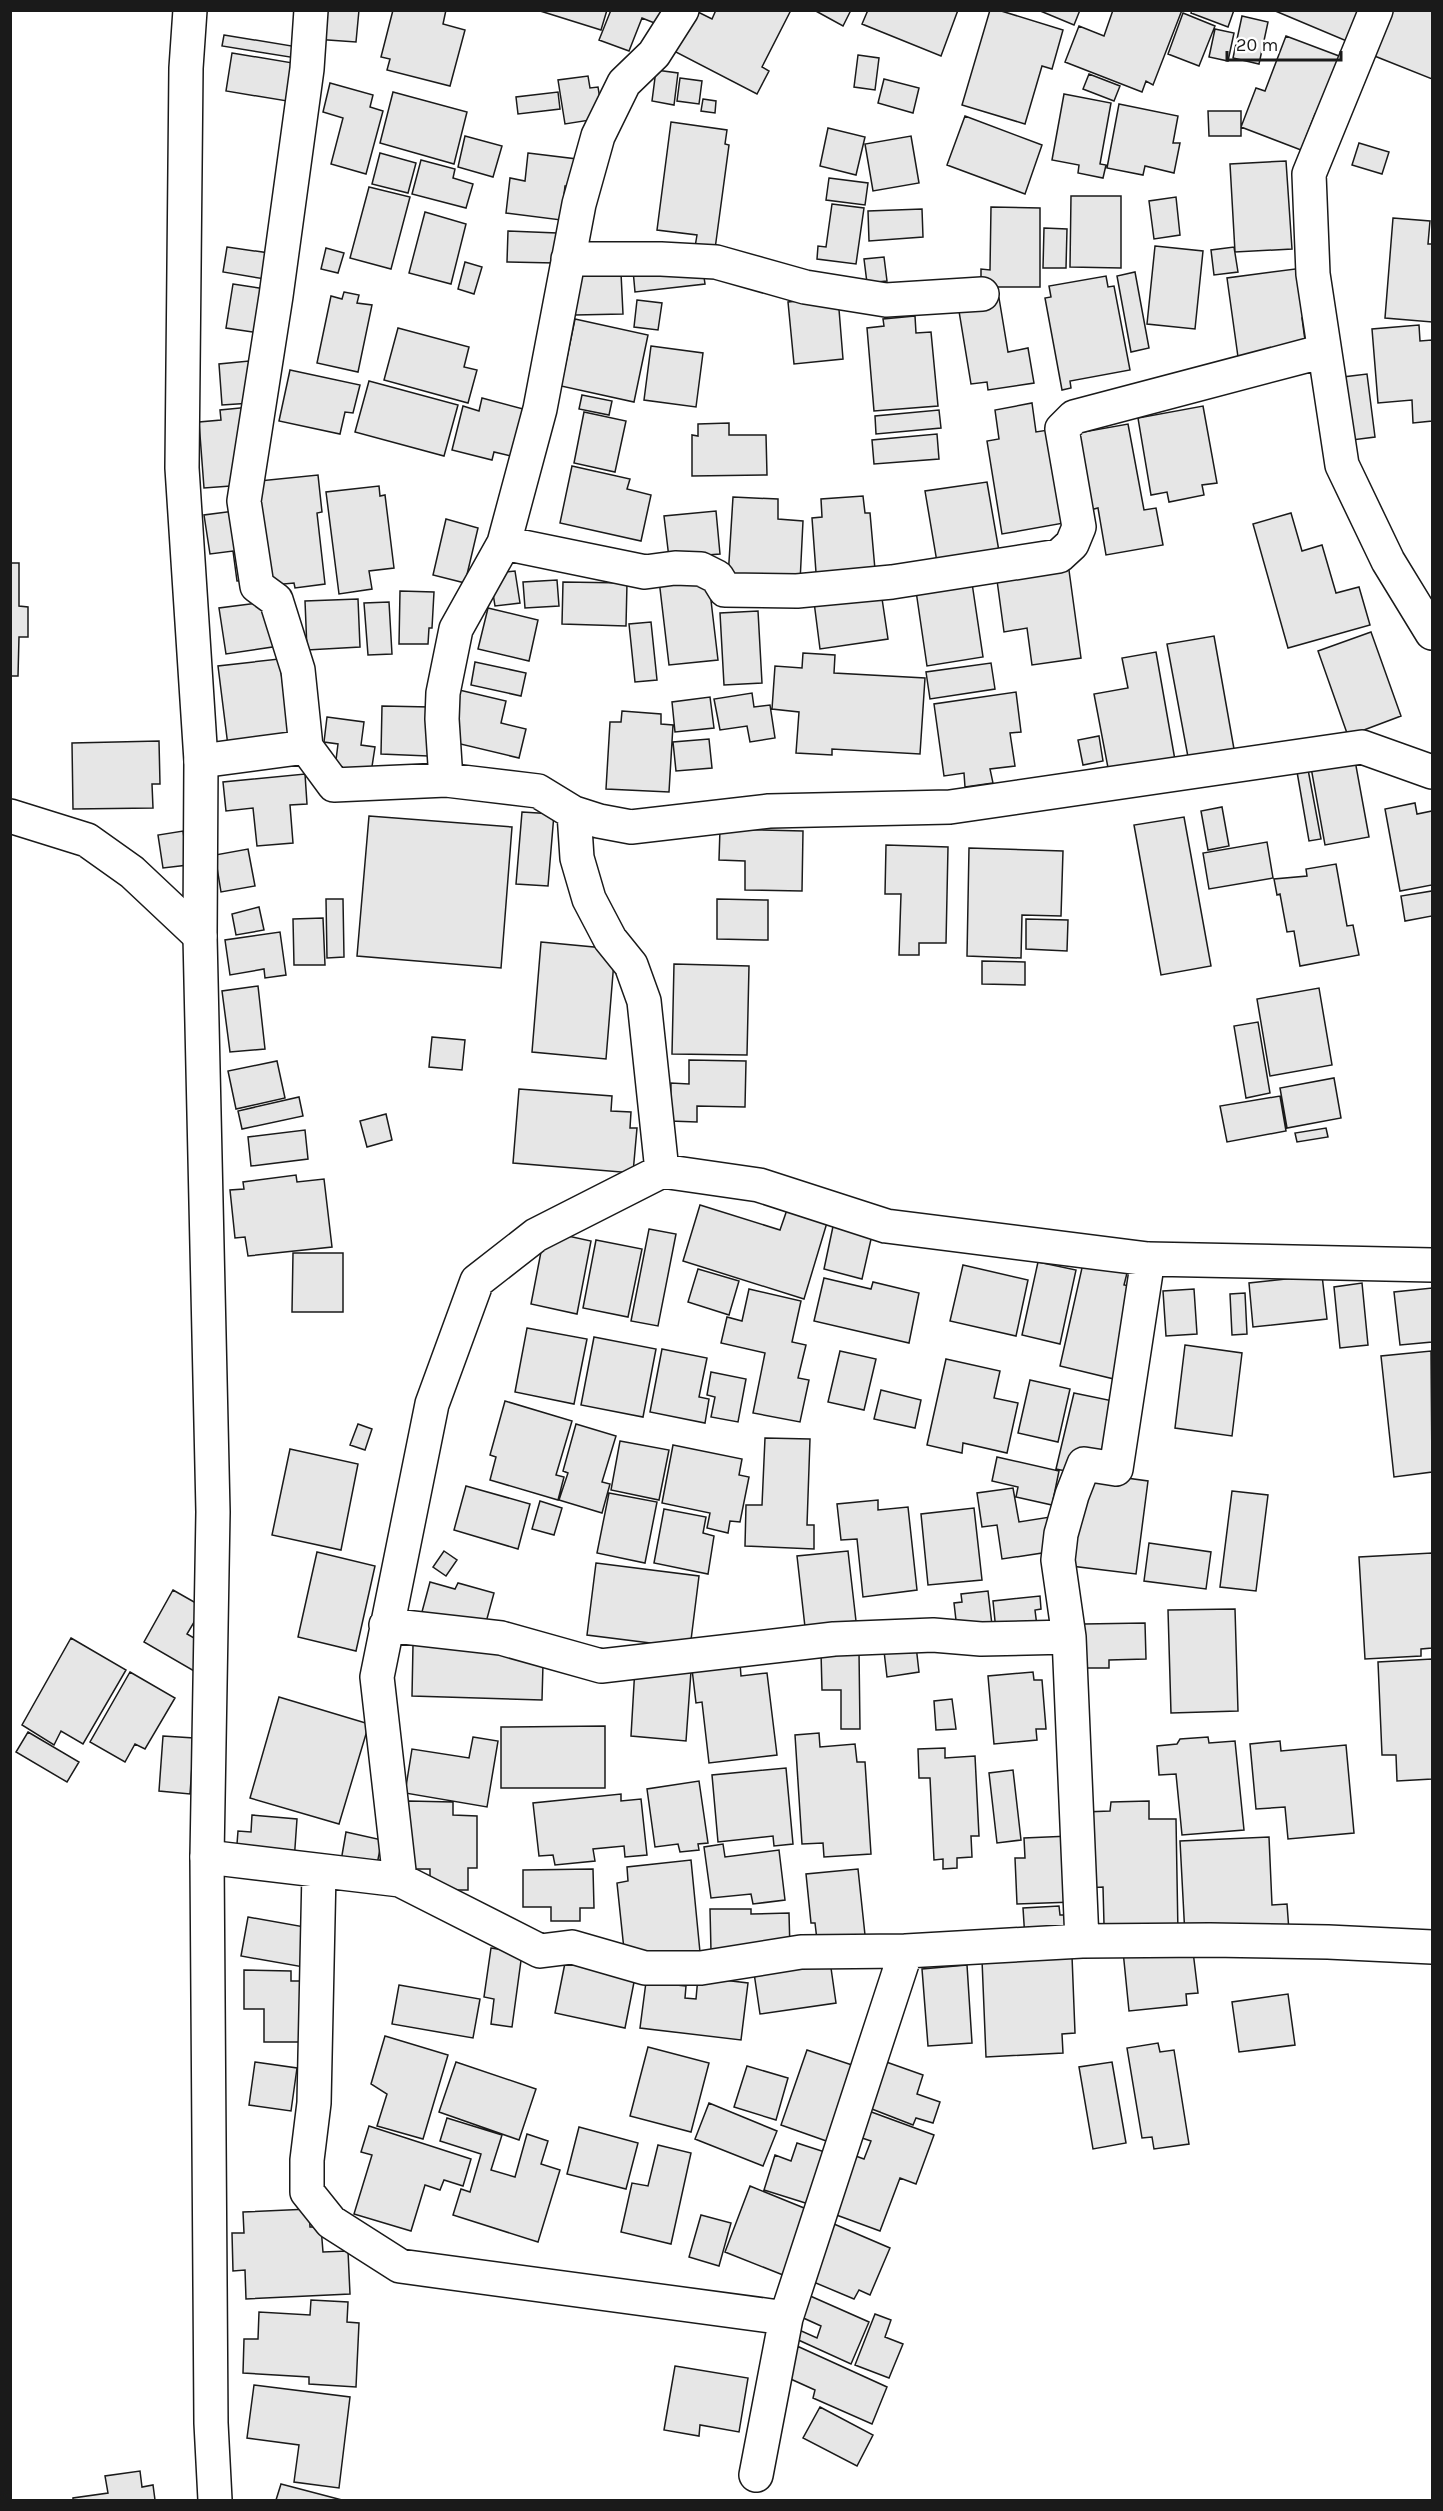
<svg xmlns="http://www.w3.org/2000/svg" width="1443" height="2511" font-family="Karla,sans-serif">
<rect width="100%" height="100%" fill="#fff"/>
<path fill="#e6e6e6" stroke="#1a1a1a" stroke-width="1.5" d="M317 10H359L356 42 314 39Z
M393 10H446L443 24 465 30 450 86 387 70 390 59 381 57Z
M537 10H607L601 30Z
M611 10H675L667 28 642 18 629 51 599 40Z
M694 10 712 19 716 10H791L762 67 769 71 757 94 670 49Z
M814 10H851L843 26Z
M868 10H958L941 56 862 24Z
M990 10H998L1063 30 1052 69 1042 66 1025 124 962 105Z
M1038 10H1080L1074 25Z
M1113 10H1182L1153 85 1146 81 1142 92 1065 62 1079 26 1104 36Z
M1192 10H1234L1228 27 1191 13Z
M1273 10H1361L1349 42Z
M1390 10H1432V79L1372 55Z
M1183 13 1215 26 1199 66 1168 54Z
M1242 16 1268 22 1259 64 1233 58Z
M1215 29 1234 33 1228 61 1209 57Z
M224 35 298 47 296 58 222 46Z
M1286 36 1347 59 1324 119 1315 114 1301 150 1241 127 1256 88 1265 91Z
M232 53 293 63 287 101 226 91Z
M858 55 879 58 875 90 854 87Z
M656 70 678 73 674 105 652 101Z
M1089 74 1120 86 1114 101 1083 89Z
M588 76 590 88 598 87 603 118 565 124 558 80Z
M680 78 702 81 699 104 677 101Z
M884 79 919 88 913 113 878 103Z
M330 83 373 95 370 107 383 111 366 174 331 164 343 118 323 112Z
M393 92 467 112 454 164 380 143Z
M558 92 560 109 518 114 516 97Z
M1064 94 1111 103 1100 164 1106 165 1103 178 1078 173 1079 165 1052 160Z
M703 99 716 101 715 113 701 111Z
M1119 104 1178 116 1173 143H1180L1174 173 1145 166 1143 175 1107 168Z
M1208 111H1241V136H1209Z
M965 116 1042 145 1025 194 947 165Z
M671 122 727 130 725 144 729 145 715 249 695 247 697 235 657 230Z
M828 128 865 137 856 175 820 166Z
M465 136 502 146 493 177 458 167Z
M911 136 919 183 873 191 865 144Z
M1359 143 1389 152 1382 174 1352 165Z
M380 153 416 163 408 193 372 184Z
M528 153 577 159 573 186H565L561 220 506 213 510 178 525 181Z
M421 160 455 169 453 178 473 184 466 208 412 194Z
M1286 161 1292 249 1235 252 1230 164Z
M829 178 868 183 865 205 826 200Z
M369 187 410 197 391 269 350 258Z
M1071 196H1121V268L1070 267Z
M1176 197 1180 235 1154 239 1149 201Z
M832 204 864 208 856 264 817 259 818 246 826 247Z
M991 207 1040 208V287H981V269L990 270Z
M922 209 923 237 869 241 868 211Z
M425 212 466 224 451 284 409 273Z
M1393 218 1430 221 1428 244H1432V322L1385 318Z
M1044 228 1067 229 1066 268H1043Z
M508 231 557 233 555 263 507 262Z
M1155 246 1203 251 1195 329 1147 324Z
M227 247 269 253 265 279 223 272Z
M1234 247 1238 272 1214 275 1211 250Z
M326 248 344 253 338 273 321 269Z
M884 257 887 281 867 283 864 259Z
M465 262 482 267 474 294 458 289Z
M702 263 705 284 635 292 633 270Z
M1303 268 1310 318H1302L1306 348 1238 357 1227 278Z
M1135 272 1149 348 1131 352 1117 276Z
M621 273 623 314 575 315 573 275Z
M1106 276 1108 287 1114 286 1130 370 1070 381 1071 388 1062 390 1045 298 1051 297 1049 286Z
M233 284 272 290 266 334 226 328Z
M344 292 359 295 357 303 372 305 358 372 317 363 331 296 342 299Z
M838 297 843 359 794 364 788 302Z
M999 298 1008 352 1028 348 1034 383 988 390 987 382 971 384 958 305Z
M637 300 662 303 658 330 634 327Z
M915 316 916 333 931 332 938 406 874 411 867 328 884 326 883 319Z
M575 319 648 335 634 402 561 386Z
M1419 325 1420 341 1432 340V421L1413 423 1412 400 1378 403 1372 329Z
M398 328 469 347 464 367 477 370 468 403 384 380Z
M651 346 703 353 696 407 644 400Z
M249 361 252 403 222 405 219 364Z
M290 370 360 385 353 413 345 412 340 434 279 421Z
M1367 374 1375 437 1352 440 1343 377Z
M369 381 458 405 444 456 355 432Z
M582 395 612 401 609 415 579 409Z
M482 398 527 410 515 457 494 452 492 460 452 450 463 406 479 411Z
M1032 403 1036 432 1048 430 1064 523 1002 534 987 441 999 439 995 410Z
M1203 406 1217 483 1202 485 1204 495 1169 502 1167 492 1151 495 1138 418Z
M250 407 244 485 204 488 199 422 221 420 220 410Z
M939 410 941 428 876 434 875 416Z
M584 412 626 421 615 472 574 463Z
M729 423V435H766L767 475 692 476V435L698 436V424Z
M1128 424 1144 510 1156 508 1163 545 1106 555 1098 508 1086 511 1072 434Z
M937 434 939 459 874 464 872 440Z
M572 466 630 479 627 489 651 495 641 541 560 523Z
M318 475 322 512 317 513 325 584 295 588 294 583 262 586 250 482Z
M987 482 1000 557 938 568 925 491Z
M379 486 380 496 385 495 394 568 369 571 372 589 339 594 326 492Z
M863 496 865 513H870L876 581 817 586 812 518 822 517 821 499Z
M733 497 778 499V519L803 521 800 582 728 578Z
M242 510 251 580 237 581 233 551 210 554 204 515Z
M716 511 720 554 669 558 664 516Z
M1291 513 1302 551 1322 545 1336 593 1359 587 1370 625 1288 648 1253 524Z
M446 519 478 528 465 583 433 575Z
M10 563H19V606L28 607V637H19L18 676H10Z
M1068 563 1081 658 1032 665 1027 628 1004 632 996 573Z
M515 571 520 603 495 606 490 574Z
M708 575 718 660 669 665 659 580Z
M557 580 559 606 525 608 523 582Z
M563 582 627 583 626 626 562 624Z
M972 583 983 657 927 666 916 591Z
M880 585 888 639 820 649 813 594Z
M400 591 434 592 432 628H429L428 644H399Z
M358 599 360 647 307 650 305 601Z
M273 601 279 646 226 654 219 608Z
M389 602 392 654 368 655 364 603Z
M488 608 538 620 529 661 478 649Z
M758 611 762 683 724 685 720 613Z
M651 622 657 680 635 682 629 624Z
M1371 632 1401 716 1348 736 1318 651Z
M1214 636 1234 749 1188 757 1167 644Z
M1156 652 1175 760 1109 773 1094 694 1128 688 1122 658Z
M803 653 835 655 834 673 925 678 920 754 832 749V755L796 753 799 712 772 709 775 666 802 668Z
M279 659 291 738 228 746 218 666Z
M475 662 526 673 521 696 471 685Z
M991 663 995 689 930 699 926 672Z
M455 689 506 701 501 723 526 729 519 758 452 742Z
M1016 692 1021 732 1010 733 1015 766 990 769 993 783 965 787 964 773 944 776 934 704Z
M752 693 754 707 770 705 775 738 750 742 747 726 720 730 714 699Z
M710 697 714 728 675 732 672 702Z
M382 706 430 707 428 756 381 754Z
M622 711 661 714V724L673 725 669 792 606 789 610 722H621Z
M327 717 364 722 361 745 375 747 371 773 335 768 338 744 324 742Z
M1099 736 1103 761 1083 765 1078 740Z
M709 739 712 768 676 771 673 742Z
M159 741 160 784H152L153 808 73 809 72 743Z
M1354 755 1369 837 1325 845 1310 762Z
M1307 764 1321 839 1309 841 1296 766Z
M305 774 307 804 290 805 293 843 257 846 253 808 226 811 223 782Z
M1415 803 1417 814 1432 811V885L1400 891 1385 809Z
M1222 807 1229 846 1208 850 1201 811Z
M522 812 554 814 548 886 516 884Z
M369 816 512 827 501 968 357 956Z
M1184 817 1211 966 1161 975 1134 825Z
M720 829 803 831 802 891 745 890V861L719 860Z
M183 831 188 865 163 868 158 835Z
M1267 842 1273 878 1209 889 1203 853Z
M886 845 948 847 946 943H919V955H899L901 894H885Z
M969 848 1063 851 1061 916 1022 915 1021 958 967 956Z
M248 849 255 886 221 892 215 855Z
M1336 864 1347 926 1353 925 1359 955 1300 966 1294 931 1287 932 1280 894 1277 895 1274 879 1307 876 1306 869Z
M1432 891V916L1405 921 1401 896Z
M326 899H343L344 957 327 958Z
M717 899 768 900V940L717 939Z
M259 907 264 930 236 935 232 914Z
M323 918 325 965H294L293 919Z
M1026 919 1068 920 1067 951 1026 949Z
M280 932 286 975 265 978 264 969 230 975 225 940Z
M541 942 615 949 606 1059 532 1052Z
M982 961 1025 962V985L982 984Z
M674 964 749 966 747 1055 672 1054Z
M258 986 265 1049 230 1052 222 991Z
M1319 988 1332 1065 1270 1076 1257 999Z
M1258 1022 1270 1093 1246 1098 1234 1026Z
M432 1037 465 1040 462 1070 429 1067Z
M689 1060 746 1061 745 1107 697 1106V1122L670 1121 671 1083 689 1084Z
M277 1061 285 1098 236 1109 228 1071Z
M1334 1078 1341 1118 1287 1128 1280 1088Z
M519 1089 612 1096 611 1111 631 1112 630 1128H637L633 1173 513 1163Z
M1280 1096 1286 1131 1227 1142 1220 1106Z
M299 1097 303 1116 242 1129 238 1111Z
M386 1114 392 1140 367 1147 360 1121Z
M1326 1128 1328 1137 1297 1142 1295 1133Z
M305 1130 308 1159 251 1166 248 1137Z
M296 1175 297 1182 324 1179 332 1247 248 1256 245 1237 235 1238 230 1190 244 1189 243 1182Z
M789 1204 829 1216 804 1299 683 1261 700 1205 780 1230Z
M835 1217 874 1226 862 1279 824 1269Z
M649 1229 676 1234 658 1326 631 1321Z
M545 1231 591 1241 577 1314 531 1304Z
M596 1240 642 1249 628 1317 583 1308Z
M293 1253H343V1312H292Z
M1084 1259 1128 1269 1124 1285 1136 1287 1114 1379 1060 1366Z
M1038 1262 1076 1270 1060 1344 1022 1335Z
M963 1265 1028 1280 1016 1336 950 1321Z
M698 1269 739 1281 729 1315 688 1302Z
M1322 1275 1327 1319 1253 1327 1249 1283Z
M824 1278 871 1289 873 1282 919 1293 909 1343 814 1321Z
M1362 1283 1368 1345 1340 1348 1334 1287Z
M1432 1288V1342L1400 1345 1394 1292Z
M749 1289 801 1301 792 1342 806 1345 798 1378 809 1380 800 1422 753 1413 765 1353 721 1343 727 1317 742 1321Z
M1194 1289 1197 1334 1166 1336 1163 1291Z
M1245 1293 1247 1334 1232 1335 1230 1294Z
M527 1328 587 1339 574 1404 515 1392Z
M594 1337 656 1349 643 1417 581 1405Z
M1185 1345 1242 1353 1232 1436 1175 1428Z
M662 1349 707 1358 699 1397 709 1399 705 1423 650 1412Z
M840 1351 876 1359 864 1410 828 1402Z
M1431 1351 1432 1472 1394 1477 1381 1356Z
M946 1359 1000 1371 994 1398 1018 1403 1007 1453 963 1443 962 1453 927 1445Z
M711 1372 746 1379 738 1422 711 1417 715 1397 707 1395Z
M1030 1380 1070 1389 1058 1442 1018 1433Z
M881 1390 921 1400 915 1428 874 1419Z
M1074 1393 1113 1401 1099 1462 1075 1473 1056 1469Z
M505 1401 572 1421 556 1475 564 1477 558 1500 490 1480 496 1457 490 1455Z
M358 1424 372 1429 365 1450 350 1445Z
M576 1424 616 1436 602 1482 610 1484 602 1513 559 1500 568 1473 563 1471Z
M765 1438 810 1439 807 1525H814V1549L745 1546 746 1505H762Z
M620 1441 669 1450 659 1500 611 1490Z
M673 1445 742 1459 739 1475 749 1477 740 1522 730 1521 728 1533 707 1528 710 1513 662 1503Z
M290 1449 358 1464 341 1550 272 1535Z
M997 1457 1059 1471 1052 1505 1016 1497 1018 1487 992 1481Z
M1083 1472 1148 1481 1136 1574 1071 1566Z
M466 1486 530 1504 518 1549 454 1530Z
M1013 1488 1019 1522 1050 1517 1055 1551 1002 1559 997 1525 982 1527 977 1493Z
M1232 1491 1268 1495 1256 1591 1220 1587Z
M609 1493 657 1502 645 1563 597 1553Z
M878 1500V1510L908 1507 917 1590 863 1597 857 1539 841 1540 837 1504Z
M540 1501 562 1508 554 1535 532 1529Z
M974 1508 982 1580 928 1585 921 1514Z
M664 1509 706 1517 703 1533 714 1536 708 1574 654 1563Z
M1149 1543 1211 1552 1206 1589 1144 1581Z
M444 1551 457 1560 446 1576 433 1567Z
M848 1551 856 1621 805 1627 797 1556Z
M317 1552 375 1566 356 1651 298 1637Z
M1432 1553V1648L1421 1649V1656L1365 1659 1359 1557Z
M596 1563 699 1576 690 1648 587 1635Z
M430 1582 455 1589 458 1583 494 1593 485 1626 419 1623Z
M173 1590 203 1607 187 1634 208 1646 194 1671 144 1642Z
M988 1591 992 1625 957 1629 954 1603 962 1602 961 1594Z
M1040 1596 1041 1609 1035 1610 1037 1626 996 1631 993 1601Z
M1235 1609 1238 1711 1171 1713 1168 1610Z
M1145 1623 1146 1659 1109 1660V1668H1086L1084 1624Z
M915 1637 919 1672 887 1677 884 1651Z
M71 1638 126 1670 83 1744 61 1731 54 1745 22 1725Z
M413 1645 537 1648 543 1664 542 1700 412 1696Z
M859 1651 860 1729H841V1690H822L821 1652Z
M1432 1659V1779L1397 1781 1396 1755H1382L1378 1662Z
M740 1663 741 1676 767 1673 777 1755 709 1763 702 1702 696 1703 692 1669Z
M635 1667 691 1671 686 1741 631 1736Z
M130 1672 175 1698 145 1749 135 1744 125 1762 90 1742Z
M1033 1672 1034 1680H1042L1046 1729H1036L1037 1740 994 1744 988 1676Z
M279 1697 369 1724 339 1824 250 1798Z
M952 1699 956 1729 936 1730 934 1701Z
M605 1726V1788H501V1727Z
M28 1732 79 1762 67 1782 16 1752Z
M819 1733 820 1747 855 1744 857 1762H865L871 1854 824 1857 823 1843 802 1844 795 1735Z
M163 1736 194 1738 190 1794 159 1791Z
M473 1737 498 1741 487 1807 405 1793 412 1749 469 1758Z
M1208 1737 1209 1743 1235 1741 1244 1830 1182 1835 1176 1774 1159 1775 1157 1746 1177 1744 1180 1739Z
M1280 1741 1281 1751 1346 1745 1354 1833 1288 1839 1285 1807 1256 1809 1250 1744Z
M945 1748V1758L975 1756 979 1836H971L972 1857 957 1858V1868L943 1869V1859L934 1860 930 1778H919L918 1749Z
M786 1768 793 1844 774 1846 773 1836 718 1842 712 1775Z
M1013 1770 1021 1840 997 1843 989 1773Z
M699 1781 708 1843 698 1844 699 1850 680 1852 678 1844 655 1847 647 1789Z
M621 1794V1801L641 1799 647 1855 625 1857 624 1846 593 1849 595 1861 555 1865 553 1855 539 1856 533 1803Z
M408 1801 453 1802V1815L477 1816V1868H468V1890H430V1869H408Z
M1149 1801V1819H1176L1178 1934 1146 1935V1924H1104L1103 1887 1086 1888 1084 1812 1110 1811 1111 1802Z
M252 1815 297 1819 294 1862 236 1857 238 1831 251 1832Z
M346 1832 382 1840 376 1869 341 1861Z
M1070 1836 1073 1902 1017 1904 1015 1858H1025L1024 1838Z
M1269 1837 1272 1905 1287 1904 1289 1931 1185 1936 1180 1841Z
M723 1844 725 1857 779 1850 785 1900 753 1904 751 1894 711 1898 704 1847Z
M691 1860 700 1952 625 1959 617 1883 628 1881 627 1867Z
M593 1869 594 1908H580V1921H551V1907H523V1870Z
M858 1869 865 1935 817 1940 815 1923H811L806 1874Z
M1059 1906 1060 1915H1071L1073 1936 1025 1939 1023 1908Z
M710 1909H751V1914L789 1913 790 1950 711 1951Z
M248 1917 316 1929 309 1968 241 1956Z
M1192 1943 1198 1993 1186 1994 1187 2005 1129 2011 1123 1951Z
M491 1948 522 1953 512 2027 491 2024 494 1999 484 1997Z
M1072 1956 1075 2033 1062 2034 1063 2053 986 2057 982 1960Z
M566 1958 636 1972 625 2028 555 2013Z
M830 1961 836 2003 760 2014 753 1966Z
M967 1965 972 2043 928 2046 922 1969Z
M244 1970 291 1971V1981H307L306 2042H264V2009H244Z
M698 1977 748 1983 741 2040 640 2028 646 1982 686 1986 685 1998 696 1999Z
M399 1985 480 1999 473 2038 392 2024Z
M1288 1994 1295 2045 1239 2052 1232 2002Z
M385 2036 448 2055 423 2139 377 2126 387 2094 371 2084Z
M1158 2043 1160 2052 1174 2050 1189 2144 1154 2149 1152 2137 1142 2138 1127 2048Z
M648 2047 709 2063 691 2132 630 2116Z
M807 2050 858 2067 832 2143 781 2125Z
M875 2058 923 2075 917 2094 940 2102 933 2123 916 2118 913 2125 859 2104Z
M255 2062 297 2068 291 2111 249 2105Z
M456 2062 536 2089 519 2140 439 2112Z
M1112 2062 1126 2143 1093 2149 1079 2067Z
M747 2066 788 2078 776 2120 734 2107Z
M709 2103 777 2131 763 2166 695 2139Z
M866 2110 934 2135 916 2184 900 2178 880 2231 831 2213 853 2155 864 2159 871 2141 856 2136Z
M447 2118 502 2135 491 2170 515 2177 527 2134 548 2141 541 2164 560 2170 538 2242 453 2215 461 2189 470 2192 481 2154 440 2141Z
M369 2126 471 2159 463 2186 444 2180 440 2190 425 2185 411 2231 354 2214 372 2155 361 2152Z
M579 2127 638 2143 626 2189 567 2174Z
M797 2143 831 2154 815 2206 764 2190 775 2155 791 2161Z
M658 2145 691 2153 671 2244 621 2232 632 2183 648 2186Z
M750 2186 809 2210 783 2275 725 2252Z
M309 2209 310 2227H321L323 2252 348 2251 350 2294 246 2299 245 2270 233 2271 232 2233H244L243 2212Z
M701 2215 731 2223 719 2266 689 2257Z
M827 2221 890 2248 870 2295 859 2290 854 2299 804 2278Z
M808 2295 869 2322 851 2364 794 2338 797 2329 817 2338 821 2326 799 2316Z
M311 2300 348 2302 347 2322 359 2323 356 2387 309 2384V2377L243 2373 244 2339H258L259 2312 310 2315Z
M875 2314 891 2320 885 2337 903 2344 889 2378 855 2365Z
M797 2346 887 2387 872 2424 813 2398 815 2390 784 2376Z
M675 2366 748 2378 739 2432 700 2425 699 2436 664 2430Z
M254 2385 350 2397 339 2488 294 2482 299 2445 247 2438Z
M820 2407 873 2435 857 2466 803 2438Z
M140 2471 142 2487 153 2485 155 2500H73V2498L108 2493 105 2476Z
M281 2484 342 2500H276Z"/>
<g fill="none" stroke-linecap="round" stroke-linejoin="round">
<g stroke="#1a1a1a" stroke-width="36">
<path id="minor" d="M1376 10 1309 174 1313 274 1342 465 1388 561 1432 633
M568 259H661L716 262 805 287 886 300 982 294
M504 543 645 572 675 568 701 569 717 577 725 590 797 591 892 582 1059 556 1072 544 1079 527 1062 429 1074 417 1324 351
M306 747 298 670 276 600 257 586 244 501 276 296 307 69 311 10
M201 761 306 747 334 785 446 780 538 791 574 813 599 821 631 827 769 811 950 807 1362 747 1432 772
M446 780 442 719 443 693 456 629 504 543 540 409 579 204 598 136 624 83 654 54 682 10
M574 813 577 858 589 899 610 939 631 965 644 1001 662 1171
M10 816 87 840 132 872 200 936
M386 1625 501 1638 601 1666 834 1639 933 1635 981 1639 1069 1637
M207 1857 400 1880 540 1951 572 1947 645 1968H701L801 1952 906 1951 1082 1941 1210 1940 1328 1942 1432 1947
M319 1872 314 2103 307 2160V2192L331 2222 400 2266 786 2318
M400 1880 377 1677 432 1404 477 1281 536 1235 662 1171 759 1185 886 1226 1148 1259 1432 1265
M1082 1941 1069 1637 1058 1560 1061 1534 1072 1495 1084 1464 1116 1469 1148 1259
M756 2475 786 2318 906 1951"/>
</g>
<g stroke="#1a1a1a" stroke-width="36">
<path id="secondary" d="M190 10 186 68 182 468 201 761 200 936 213 1512 207 1857 211 2423 215 2500"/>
</g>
<use href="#minor" stroke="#fff" stroke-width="33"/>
<use href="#secondary" stroke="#fff" stroke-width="33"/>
</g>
<rect width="1443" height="2511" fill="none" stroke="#1a1a1a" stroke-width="24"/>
<path d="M1227 51v9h114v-9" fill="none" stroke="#1a1a1a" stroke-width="3"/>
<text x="1236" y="51" font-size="18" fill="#1a1a1a" stroke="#ffffff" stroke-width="4.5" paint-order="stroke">20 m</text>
</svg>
